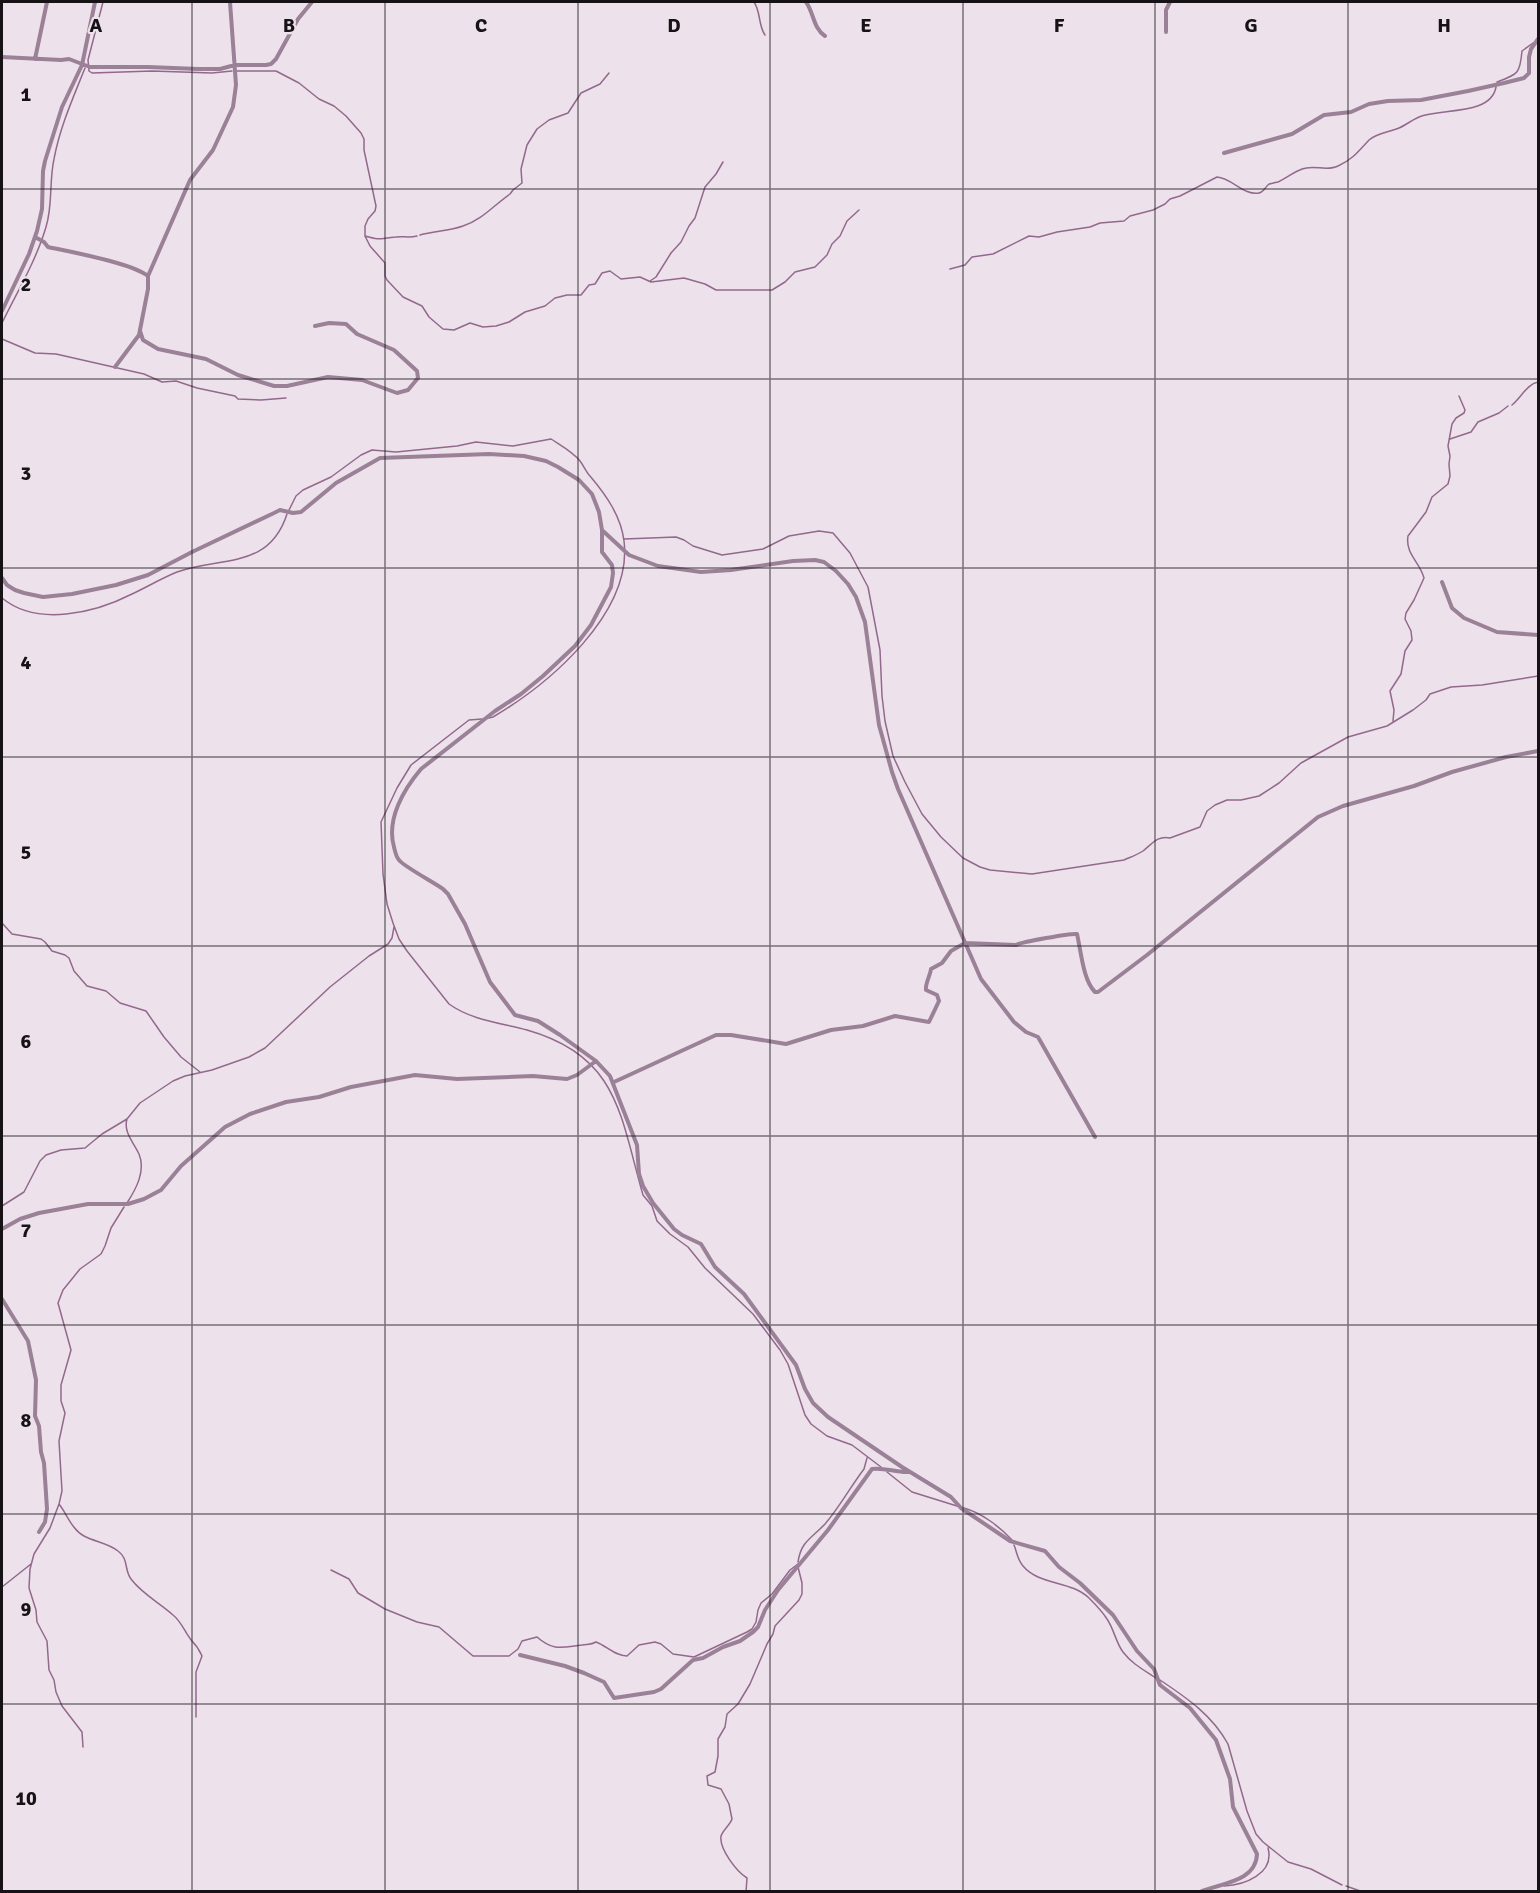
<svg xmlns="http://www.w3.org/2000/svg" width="1540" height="1893" font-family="Signika,sans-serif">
<rect width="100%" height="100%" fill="#ede2eb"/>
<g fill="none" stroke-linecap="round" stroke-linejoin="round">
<path stroke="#93688d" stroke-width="1.5" d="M754 2C761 12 758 25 765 35
M88 60 89 71 92 73 152 71 212 73 232 71
M88 60 103 2
M237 71H276L299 83 319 99 334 106 346 116 361 133 364 139V150L376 206 375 211 368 219 365 226V236L370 246 385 263V276L387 280 403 297 422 306 429 317 443 329 454 330 470 323 483 327 496 326 509 322 525 312 545 306 555 298 567 295H581L589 285 595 284 602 273 610 271 621 279 640 277 651 282 684 278 705 284 716 290H772L785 282 795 272 815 267 827 255 832 244 840 236 847 221 859 210
M1497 82C1518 74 1520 74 1522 51L1533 43
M420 235C434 231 449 231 463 226 482 220 494 205 510 194L513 190 522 183 521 169 527 145 537 129 549 120 568 113 581 93 600 84 609 73
M365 236C382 241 380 238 396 237 403 236 409 238 417 236
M950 269 965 265 972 257 993 254 1029 236 1039 237 1057 232 1090 227 1100 223 1124 221 1130 216 1153 210 1165 204 1170 199 1180 196 1217 177C1232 178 1244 196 1259 193 1264 192 1265 187 1269 184 1270 184 1277 182 1278 182 1286 178 1294 172 1302 169 1314 164 1326 172 1338 166 1352 160 1359 151 1369 140 1377 133 1390 132 1399 128 1406 125 1412 120 1419 117 1440 108 1491 116 1496 87
M650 281 656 277 671 253 681 242 689 226 695 218 705 187 716 174 723 162
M2 323C17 292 36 261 46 227 53 205 49 181 54 159 60 127 73 98 85 68
M2 339 35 353 56 354 144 374 162 382 176 381 197 388 235 396 238 399 261 400 286 398
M1512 405C1521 398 1527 384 1538 382
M1450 439 1471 432 1478 422 1499 413 1508 406
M289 510 296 496 303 490 331 477 361 455 372 450 396 452 457 446 476 442 513 446 551 439C560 445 573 452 580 461 584 466 586 472 590 476 606 495 621 516 624 541 633 613 549 684 493 717L489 718
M624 539 676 537 684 540 693 546 722 555 763 549 789 536 819 531 833 533 850 553 868 587 880 650 882 696 885 721 893 756 905 782 922 814 941 837 963 858 980 867 990 870 1032 874 1124 860C1131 857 1137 855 1143 851 1152 844 1158 835 1170 838L1200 827 1207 811 1215 805 1227 800H1241L1259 796 1279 783 1301 763 1348 737 1387 726 1413 710 1426 700 1430 694 1451 687 1482 685 1538 676
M2 598C37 627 95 613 132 594 147 587 162 578 177 572 221 556 269 570 287 514
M482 719 469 720 411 765 397 788 381 822 383 874 387 904 393 923 399 939 407 951 449 1004C471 1020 501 1023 527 1030 619 1056 620 1116 643 1195L652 1206 657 1221 670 1234 688 1247 705 1268 753 1314 780 1350 788 1364 805 1415 811 1424 827 1436 852 1445 881 1467
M1393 721 1394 710 1390 691 1401 674 1405 651 1412 640 1411 631 1405 619 1406 613 1414 600 1424 578C1420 562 1405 554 1408 536L1426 512 1432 497 1448 484 1450 476 1449 464 1450 456 1448 446 1452 424 1456 418 1464 413 1465 410 1459 396
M2 923 12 934 41 939 45 942 52 951 65 955 69 958 74 971 87 986 106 991 120 1003 146 1011 164 1037 181 1057 200 1072
M127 1203C136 1189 146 1171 139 1154 134 1143 123 1132 127 1119
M2 1206 24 1192 40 1161 46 1155 61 1150 85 1148 102 1134 127 1119 140 1103 173 1081 185 1076 212 1070 249 1057 265 1048 330 987 369 956 388 944 392 938 394 927
M887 1472 912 1492 957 1506
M59 1504C67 1514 72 1530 84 1536 95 1542 108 1543 118 1551 129 1559 124 1570 131 1579 142 1594 160 1603 173 1615 182 1622 185 1633 192 1641 197 1646 199 1649 202 1656L196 1672V1717
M964 1508C982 1513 1000 1527 1012 1540
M1014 1545C1017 1552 1017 1559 1023 1566 1040 1586 1070 1580 1089 1598 1095 1604 1102 1611 1107 1619 1114 1629 1116 1643 1123 1652 1132 1664 1144 1670 1156 1678
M798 1562C801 1541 812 1538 825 1524 839 1508 851 1486 864 1469L867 1458
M331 1570 349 1579 358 1593 385 1609 417 1622 439 1627 473 1656H509L518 1649 522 1641 537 1637C554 1652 563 1647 582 1645 588 1644 591 1645 596 1642 607 1646 615 1656 627 1656L639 1645 655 1642 661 1644 673 1654 694 1657 747 1632 752 1629 756 1622 758 1610 761 1603 772 1594 790 1570 798 1564
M2 1587 31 1564
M1160 1680C1187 1698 1212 1715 1228 1744L1247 1811 1256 1834 1263 1842 1288 1862 1311 1869 1342 1885
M83 1747 82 1732 62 1706 56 1692 54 1680 49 1670 47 1641 37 1622 36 1610 29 1588 30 1569 34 1554 50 1528 59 1504 62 1491 59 1441 65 1413 61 1401V1385L71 1350 58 1303 63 1290 80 1269 101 1254 105 1246 111 1228 124 1207
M1224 1886C1244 1885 1275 1874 1268 1848
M1346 1886 1363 1892
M746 1892 747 1878C737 1872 719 1849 721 1836 723 1830 730 1825 732 1819L729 1804 721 1789 708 1785 707 1776 715 1772 718 1756V1739L725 1727 727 1714 738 1704 750 1684 767 1644 773 1634 775 1626 799 1600 802 1594V1583L798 1567"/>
<path stroke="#9b8197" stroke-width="4" d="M806 2C814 13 813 28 825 36
M1166 32V10L1170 2
M2 57 61 60 69 59 90 67H148L198 69H220L235 65H266L271 64 276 59 298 19 312 2
M35 59 47 2
M1224 153 1292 134 1324 115 1351 112 1369 104 1388 101 1421 100 1468 91 1504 83 1524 78 1529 73V57L1531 49 1538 39
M35 237 44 242 48 247C71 252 131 263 148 276V289L139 335 115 367
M148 276 190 180 213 150 233 107 236 85 230 2
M2 311 29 254 37 231 42 209 43 171 45 161 62 107 82 65 95 2
M140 331 143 340 158 349 206 359 238 375 274 386H287L328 377 362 380 397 393 408 390 418 378 417 371 394 350 357 334 346 324 329 323 315 326
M603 531 629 555 658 566 701 572 731 570 793 561 815 560 824 562 836 571 848 584 856 597 865 622 879 725 892 772 898 789 981 979 1014 1022 1026 1032 1038 1037 1095 1137
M2 578 7 585 15 590 24 593 43 597 72 594 116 585 148 575 192 552 274 513 280 510 293 513 301 512 336 483 380 458 489 454 524 456 546 461 558 467 579 480 592 494 599 512 602 530V552L612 565 613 573 611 587 591 625 575 646 543 676 521 694 495 711 421 769C404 789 386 819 394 847 395 851 396 857 399 860 403 866 435 883 443 889L448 894 465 924 490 982 515 1015 538 1021 560 1035 596 1061 610 1076 637 1145 639 1174 643 1186 653 1203 674 1229 682 1235 701 1244 715 1267 744 1294 796 1365 805 1389 813 1403 828 1417 902 1467 951 1497 961 1508 1010 1541 1045 1551 1059 1567 1080 1583 1113 1615 1137 1651 1154 1669 1160 1685 1190 1708 1216 1740 1230 1779 1233 1807 1257 1854C1256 1882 1221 1883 1200 1892
M1442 582 1452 608 1464 618 1497 632 1538 635
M614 1082 716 1035H731L786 1044 831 1030 863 1026 895 1016 929 1022 939 1001 937 995 926 990C925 984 930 976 931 969L942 963 951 951 965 943 1016 945C1021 942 1071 933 1077 934 1081 951 1083 980 1095 992H1098L1147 955 1318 817 1343 806 1414 786 1452 772 1506 757 1538 751
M2 1229 20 1219 39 1213 88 1204H128L144 1199 161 1190 181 1166 225 1127 250 1114 286 1102 319 1097 351 1087 415 1075 457 1079 533 1076 567 1079 577 1075 596 1061
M2 1299 28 1341 36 1380 35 1416 39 1426 41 1452 44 1463 47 1509 45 1522 39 1532
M520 1655 565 1666 584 1673 604 1682 614 1698 654 1692 661 1689 693 1660 703 1658 723 1647 740 1641 753 1632 758 1627 765 1610 778 1590 828 1530 872 1469C885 1467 896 1473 909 1472"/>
</g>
<path fill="none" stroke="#161215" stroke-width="1.5" stroke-opacity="0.55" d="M192 2V1892M385 2V1892M578 2V1892M770 2V1892M963 2V1892M1155 2V1892M1348 2V1892M2 189H1538M2 379H1538M2 568H1538M2 757H1538M2 946H1538M2 1136H1538M2 1325H1538M2 1514H1538M2 1704H1538"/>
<g font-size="20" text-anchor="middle" font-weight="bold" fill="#161215" stroke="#ede2eb" stroke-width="4.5" stroke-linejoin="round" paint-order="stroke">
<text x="96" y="32">A</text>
<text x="289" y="32">B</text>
<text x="481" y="32">C</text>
<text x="674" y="32">D</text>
<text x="866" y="32">E</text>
<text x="1059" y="32">F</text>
<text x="1251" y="32">G</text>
<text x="1444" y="32">H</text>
<text x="26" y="101">1</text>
<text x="26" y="291">2</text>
<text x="26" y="480">3</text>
<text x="26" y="669">4</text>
<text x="26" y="859">5</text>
<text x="26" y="1048">6</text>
<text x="26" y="1237">7</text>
<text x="26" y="1427">8</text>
<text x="26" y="1616">9</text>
<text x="26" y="1805">10</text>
</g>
<rect width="1540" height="1893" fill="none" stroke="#161215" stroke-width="6"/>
</svg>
